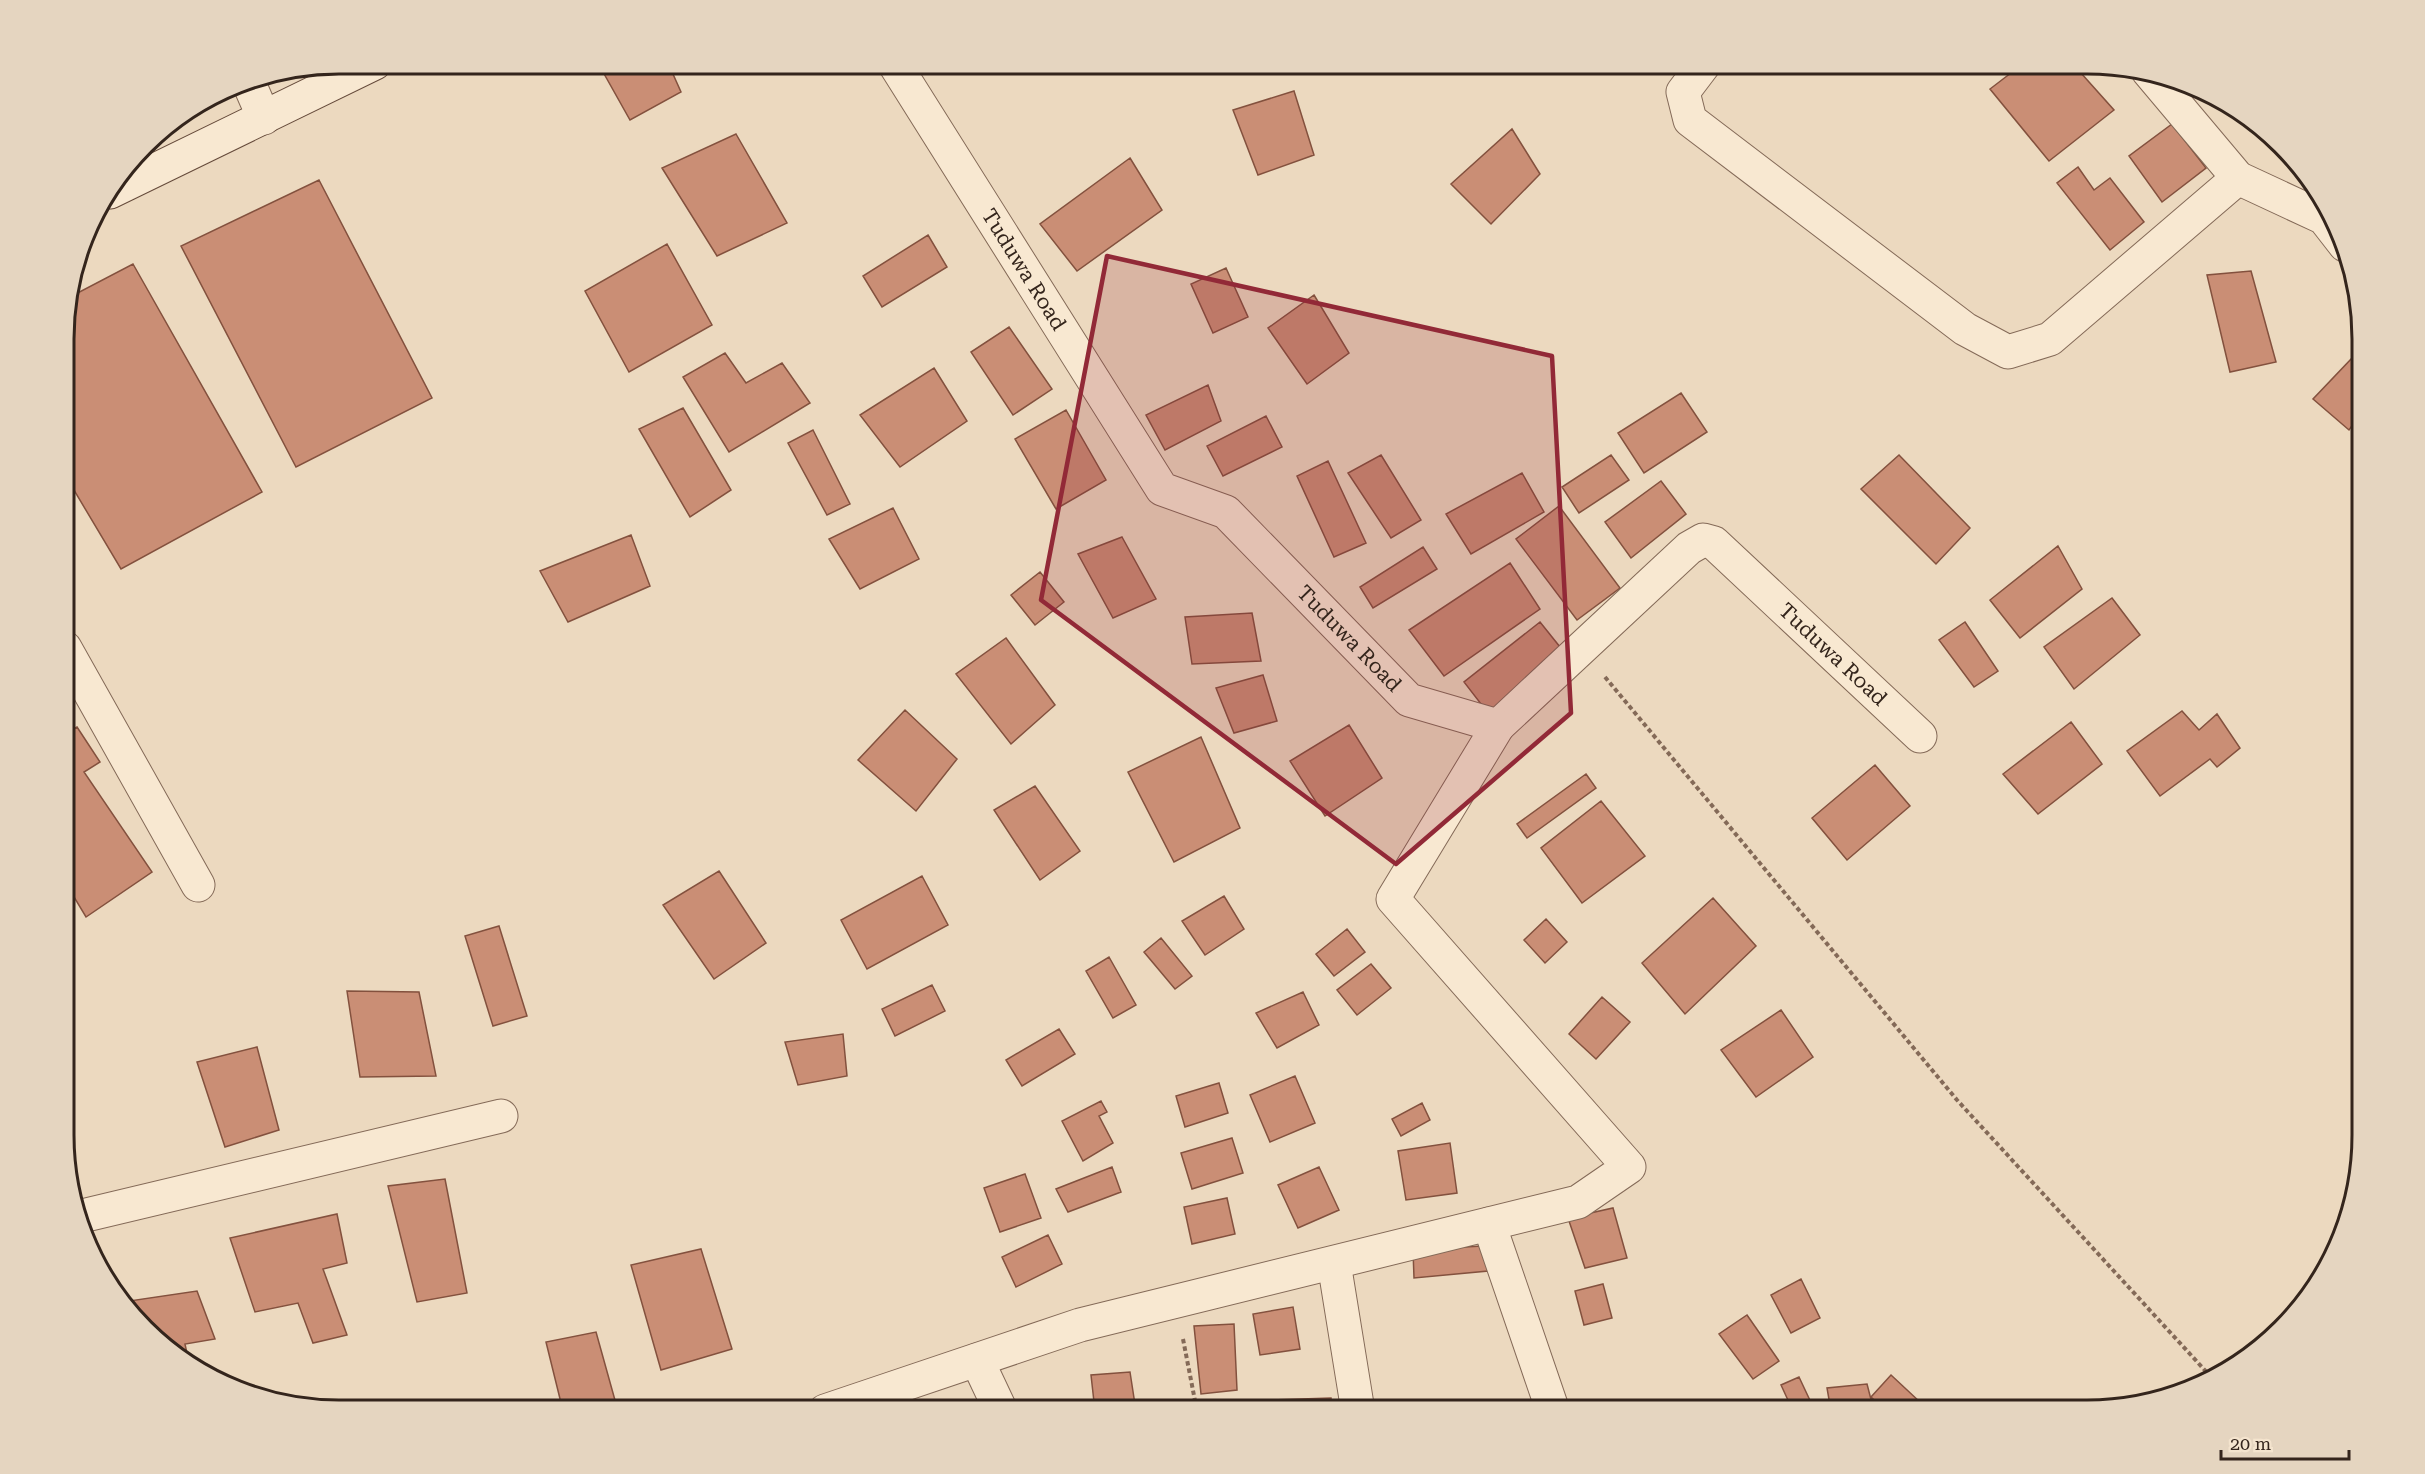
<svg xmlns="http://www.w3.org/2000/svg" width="2425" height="1474" font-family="'Roboto Serif',serif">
<rect width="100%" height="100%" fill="#ecd9bf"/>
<path fill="#ca8e75" stroke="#83513e" stroke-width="1.5" d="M598 63H668L681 92 630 120Z
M2024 63H2072L2114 110 2049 161 1990 89Z
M1294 91 1314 155 1258 175 1233 110Z
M2172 124 2206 168 2162 202 2129 156Z
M1512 129 1540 174 1491 224 1451 184Z
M736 134 787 223 717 256 662 168Z
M1130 158 1162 210 1077 271 1040 224Z
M2078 167 2094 190 2110 178 2144 222 2110 250 2057 183Z
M319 180 432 398 296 467 181 246Z
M928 235 947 267 882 307 863 276Z
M667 244 712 325 629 372 585 291Z
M133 264 262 492 121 569 65 475V303L66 299Z
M1226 268 1248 317 1213 333 1191 284Z
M2251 271 2276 362 2230 372 2207 275Z
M1314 295 1349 353 1307 384 1268 328Z
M1009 327 1052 389 1013 415 971 352Z
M725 353 746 383 782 363 810 403 729 452 683 377Z
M2354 356 2361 365V413L2349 430 2313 399Z
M934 368 967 421 900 467 860 415Z
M1208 385 1221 421 1165 450 1146 415Z
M1681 393 1707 432 1644 473 1618 433Z
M683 408 731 490 690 517 639 429Z
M1066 410 1106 480 1056 509 1015 439Z
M1266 416 1282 447 1223 476 1207 446Z
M813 430 850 504 827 515 788 443Z
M1381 455 1421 520 1391 538 1348 473Z
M1611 455 1629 480 1579 513 1562 487Z
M1899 455 1970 528 1936 564 1861 489Z
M1328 461 1366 543 1334 557 1297 476Z
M1522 473 1544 512 1471 554 1446 514Z
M1661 481 1686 514 1631 558 1605 522Z
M1559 506 1620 588 1577 620 1516 539Z
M893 508 919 559 860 589 829 539Z
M631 535 650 586 568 622 540 571Z
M1122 537 1156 599 1113 618 1078 554Z
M2058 546 2082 589 2020 638 1990 600Z
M1423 547 1437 569 1373 608 1360 587Z
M1510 563 1540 609 1444 676 1409 630Z
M1040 572 1064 602 1035 625 1011 595Z
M2112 598 2140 635 2074 689 2044 647Z
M1252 613 1261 661 1192 664 1185 617Z
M1540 622 1568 657 1491 717 1464 682Z
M1965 622 1998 671 1974 687 1939 640Z
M1006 638 1055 705 1011 744 956 674Z
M1263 675 1277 721 1234 733 1216 688Z
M905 710 957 759 916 811 858 760Z
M2182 711 2199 730 2217 714 2240 748 2217 767 2210 759 2160 796 2127 751Z
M2071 722 2102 764 2038 814 2003 774Z
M1349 725 1382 778 1325 816 1290 761Z
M77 727 100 762 84 772 152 872 86 917 65 882V733Z
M1201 737 1240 828 1174 862 1128 772Z
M1875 765 1910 806 1847 860 1812 818Z
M1586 774 1596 788 1527 838 1517 824Z
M1035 786 1080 851 1040 880 994 810Z
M1601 801 1645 856 1582 903 1541 848Z
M719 871 766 943 714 979 663 905Z
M922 876 948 925 867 969 841 920Z
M1224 896 1244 929 1205 955 1182 921Z
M1713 898 1756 946 1685 1014 1642 963Z
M1546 919 1567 942 1545 963 1524 940Z
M499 926 527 1016 493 1026 465 936Z
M1347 929 1365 952 1334 976 1316 954Z
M1161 938 1192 976 1175 989 1144 952Z
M1109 957 1136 1005 1113 1018 1086 971Z
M1371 964 1391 988 1357 1015 1337 990Z
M932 985 945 1011 895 1036 882 1009Z
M347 991 419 992 436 1076 360 1077Z
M1303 992 1319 1025 1277 1048 1256 1013Z
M1602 997 1630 1022 1596 1059 1569 1034Z
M1781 1010 1813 1057 1756 1097 1721 1050Z
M1059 1029 1075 1054 1022 1086 1006 1060Z
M843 1034 847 1076 798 1085 785 1042Z
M257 1047 279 1130 225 1147 197 1062Z
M1295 1076 1315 1123 1270 1142 1250 1095Z
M1219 1083 1228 1113 1185 1127 1176 1096Z
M1101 1101 1107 1112 1099 1116 1113 1143 1083 1161 1062 1121Z
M1422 1103 1430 1120 1401 1136 1392 1119Z
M1232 1138 1243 1173 1192 1189 1181 1153Z
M1450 1143 1457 1193 1406 1200 1398 1151Z
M1112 1167 1121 1192 1068 1212 1056 1189Z
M1319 1167 1339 1210 1298 1228 1278 1185Z
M1025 1174 1041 1218 1000 1232 984 1188Z
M445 1179 467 1293 417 1302 388 1186Z
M1227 1198 1235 1234 1192 1244 1184 1207Z
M1613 1208 1627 1258 1585 1268 1568 1218Z
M337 1214 347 1263 323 1269 347 1335 313 1343 298 1303 255 1312 230 1238Z
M1048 1235 1062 1264 1016 1287 1002 1257Z
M1482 1246 1488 1271 1414 1278 1413 1250Z
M701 1249 732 1349 661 1370 631 1265Z
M1801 1279 1820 1318 1791 1333 1771 1295Z
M1603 1284 1612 1318 1584 1325 1575 1291Z
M197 1291 215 1339 185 1344 189 1363 132 1310 129 1301Z
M1293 1307 1300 1349 1260 1355 1253 1314Z
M1747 1315 1779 1361 1753 1379 1719 1334Z
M1234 1324 1237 1390 1201 1394 1194 1326Z
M596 1332 618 1411H563L546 1342Z
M1130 1372 1136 1411H1095L1091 1375Z
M1891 1375 1921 1403 1915 1410H1885L1871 1397Z
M1799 1377 1814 1409 1810 1411H1793L1781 1385Z
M1867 1384 1874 1411H1831L1827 1388Z
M1331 1398 1332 1411H1268V1400Z"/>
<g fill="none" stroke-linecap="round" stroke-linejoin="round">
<g stroke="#846a58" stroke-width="35">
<g id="street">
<path id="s1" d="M894 63 1162 489 1226 512 1409 700 1498 726 1689 548 1703 540 1714 543 1920 736"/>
<path d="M1705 63 1683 92 1690 120 1965 329 2008 352 2050 339 2238 178"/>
<path d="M2148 71 2238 178 2324 218 2345 245"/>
<path d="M248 81 264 118"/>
<path d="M65 648 198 885"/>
<path d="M82 1216 501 1116"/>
<path d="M1489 1224 1553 1411"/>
<path d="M1334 1263 1358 1411"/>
<path d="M977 1360 1001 1411"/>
<path d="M825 1411 1080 1325 1578 1202 1629 1167 1393 899 1498 726"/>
</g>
</g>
<g stroke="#664b3b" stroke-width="35">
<path id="secondary" d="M110 192 375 63"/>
</g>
<path stroke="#846a58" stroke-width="4" stroke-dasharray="4.5 3" stroke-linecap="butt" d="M1605 677 1957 1100 2212 1378
M1183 1339 1197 1411"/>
<use href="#street" stroke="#f8e8d1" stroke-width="33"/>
<use href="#secondary" stroke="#f8e8d1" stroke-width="33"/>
</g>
<path fill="#922937" fill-opacity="0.2" stroke="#922937" stroke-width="4.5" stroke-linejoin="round" d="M1107 256 1552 356 1571 713 1396 864 1041 600Z"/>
<g text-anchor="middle" stroke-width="6" stroke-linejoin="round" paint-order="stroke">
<g font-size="21" fill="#34251c" stroke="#f4e4ce">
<text dy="7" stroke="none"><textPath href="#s1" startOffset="244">Tuduwa Road</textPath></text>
<text dy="7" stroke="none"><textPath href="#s1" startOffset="748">Tuduwa Road</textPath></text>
<text dy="7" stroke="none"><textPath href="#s1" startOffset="1378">Tuduwa Road</textPath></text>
</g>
</g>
<path d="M0 0H2425V1474H0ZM339 74H2087A265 265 0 0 1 2352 339V1135A265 265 0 0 1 2087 1400H339A265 265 0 0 1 74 1135V339A265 265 0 0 1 339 74Z" fill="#e5d5c0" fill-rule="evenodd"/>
<path fill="none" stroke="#34251c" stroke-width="3" d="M339 74H2087A265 265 0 0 1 2352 339V1135A265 265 0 0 1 2087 1400H339A265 265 0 0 1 74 1135V339A265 265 0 0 1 339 74Z"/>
<path d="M2221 1450v9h128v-9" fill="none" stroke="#34251c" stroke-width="3"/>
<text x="2230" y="1450" font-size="18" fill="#34251c" stroke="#f4e4ce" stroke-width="4.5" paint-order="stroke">20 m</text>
</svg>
